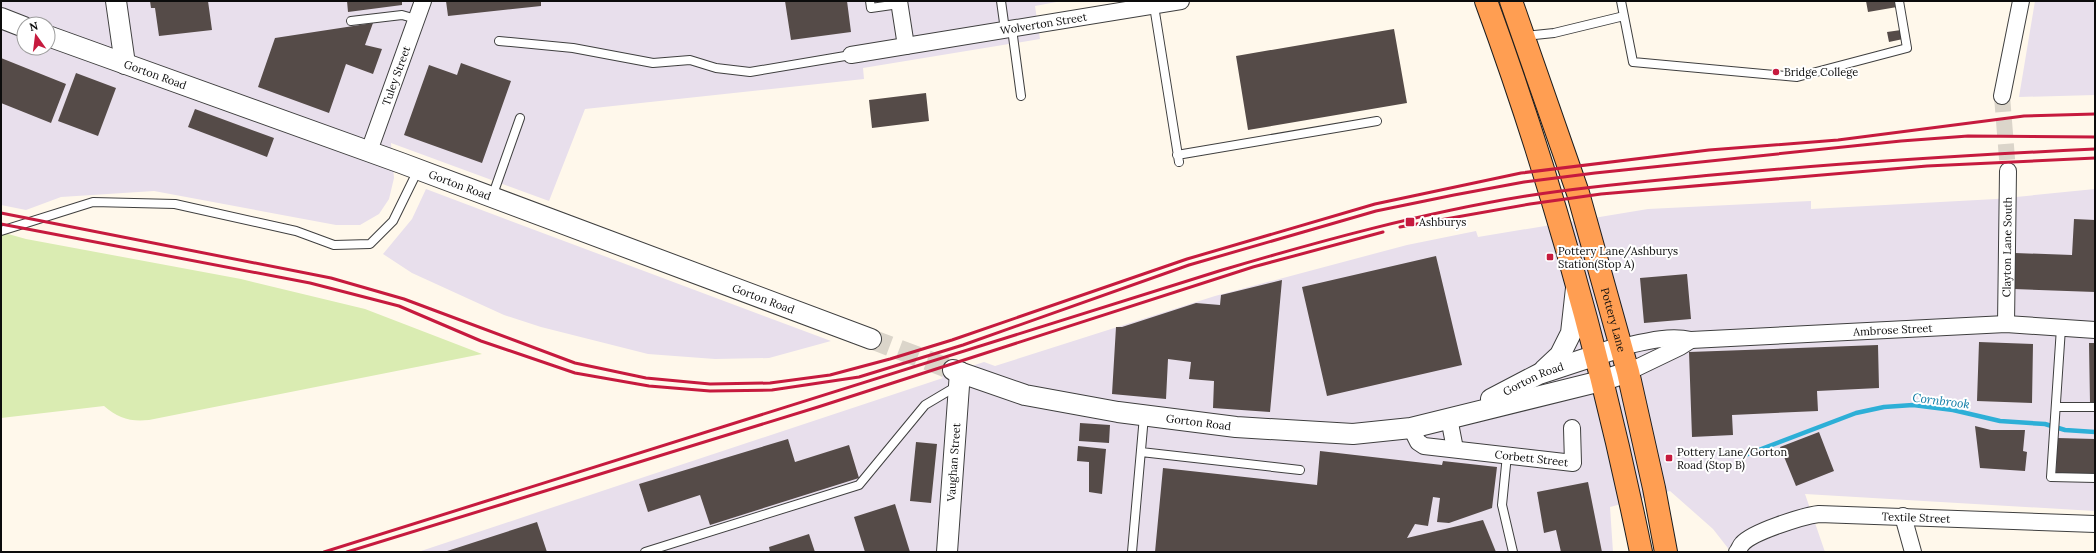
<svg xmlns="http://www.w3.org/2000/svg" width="2096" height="553" font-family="Lora,serif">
<rect width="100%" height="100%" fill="#fff8eb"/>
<path fill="#e8dfec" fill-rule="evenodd" d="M1 1H1062L1035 6 1040 39 863 68 864 79 585 109 549 201 391 143 394 178 389 199 379 214 360 225H336L154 191 61 197 26 210 1 205ZM24 24H48V48H24Z
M2035 1H2095V95L2019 97Z
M426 189 540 232 831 341 769 358 715 359 648 354 541 327 504 315 412 273 383 254 412 219Z
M2095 189V511L1805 494 1825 552H1731L1713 529 1670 491 1610 507 1613 552H418L943 378 940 376 984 362 995 366 1215 296 1407 245 1476 231 1478 237 1648 209 1811 201V209L1996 199Z"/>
<path fill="#daecb2" d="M1 232 26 239 241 279 365 309 482 354 149 420C130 422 118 418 104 406L1 418Z"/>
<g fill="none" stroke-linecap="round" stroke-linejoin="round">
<path stroke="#2dafd7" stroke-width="4.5" d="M1743 456 1856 413 1884 407 1913 405 1953 410 2000 421 2045 424 2065 430 2095 432"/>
</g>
<path fill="#554b48" d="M150 1H208L212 30 159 36 155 8H151Z
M347 1H402V5L348 12Z
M446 1H541V6L448 16Z
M785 1H847L851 32 791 40Z
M1866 1H1896L1897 7 1868 12Z
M373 23 365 45 382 49 373 74 346 64 329 113 258 87 275 38Z
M1394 29 1407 103 1248 130 1236 56Z
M1901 30 1903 39 1889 42 1887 32Z
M1 58 66 84 51 123 1 103Z
M461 63 511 81 482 163 404 135 429 65 457 75Z
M76 73 116 88 98 136 58 121Z
M926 93 929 121 872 128 869 100Z
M195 109 274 138 267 157 188 127Z
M2074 219 2095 220V292L2014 289 2015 253 2072 255Z
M1436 256 1462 365 1327 396 1302 287Z
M1687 274 1691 319 1644 323 1640 278Z
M1282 280 1270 412 1213 408 1214 381 1189 379 1191 362 1168 359 1166 399 1112 394 1116 327H1122L1196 303 1220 305 1221 295Z
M1979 342 2033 344 2032 403 1977 401Z
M2089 343H2095V403H2090Z
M1878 345 1879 388 1817 391 1818 411 1732 415 1733 435 1692 437 1689 352Z
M1080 423 1110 425 1109 443 1079 441Z
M1975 426 1991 430H2025L2023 451 2027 452 2025 471 1980 468Z
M1819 432 1834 471 1796 486 1780 447Z
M2057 438 2095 439V475L2056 474Z
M788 439 795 462 849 445 859 478 710 525 700 495 648 512 639 484Z
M916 442 937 444 931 503 910 501Z
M1078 446 1106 449 1102 494 1089 492V462L1077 461Z
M1320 451 1442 465 1443 461 1497 467 1492 508 1449 523 1437 522 1440 498 1433 497 1428 526 1415 524 1407 538 1483 520 1496 552H1155L1163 468 1317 485Z
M1588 482 1602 552H1561L1556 530 1544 533 1537 492Z
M895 504 910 552H865L854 517Z
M537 522 547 552H444Z
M809 534 815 552H770L769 547Z"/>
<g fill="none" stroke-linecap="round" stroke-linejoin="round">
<path stroke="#dbd5ca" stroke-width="16" stroke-dasharray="16 8" stroke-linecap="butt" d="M2002 96 2008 171"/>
<path stroke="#dbd5ca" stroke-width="20" stroke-dasharray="20 10" stroke-linecap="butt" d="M871 339 953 370"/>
<g stroke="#3f3f3f" stroke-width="10">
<path id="service" d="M870 1 871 8 899 4
M1001 1 1005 30
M1621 1 1633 62 1797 77 1907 48 1899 1
M1154 6 1179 162
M351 21 402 15 416 19
M1012 29 1021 96
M1525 36 1554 33 1624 16
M499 41 573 48 653 63 690 60 716 68 750 72 851 55
M1177 155 1377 121
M492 197 520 118
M1 231 93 202 175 204 296 231 334 245 370 244 393 221 418 170
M2061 328 2051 477 2095 478
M2056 407H2095
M1141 452 1300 470
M1507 455 1502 505 1513 552
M645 552 859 485 925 405 957 386
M1132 552 1144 416"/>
</g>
<g stroke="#3f3f3f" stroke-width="18">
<g id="minor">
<path d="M899 1 906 46"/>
<path id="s1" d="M851 55 1181 1"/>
<path d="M2002 96 2021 1"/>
<path id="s2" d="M369 151 423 1"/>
<path id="s3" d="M2006 324 2008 171"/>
<path id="s4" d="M1621 347C1644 342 1668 335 1691 340L2006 324 2095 330"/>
<path d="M1628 372 1680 347 1691 340"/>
<path d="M1449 418 1455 449"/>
<path id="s5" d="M1411 428 1418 442 1424 446 1573 463 1572 428"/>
<path d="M1903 516 1913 552"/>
<path id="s6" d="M1737 552C1739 550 1740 546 1742 544 1752 532 1803 516 1819 514L2095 524"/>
</g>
</g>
<g stroke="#3f3f3f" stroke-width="22">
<g id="tertiary">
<path d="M116 1 125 64"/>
<path d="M1 18 24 27"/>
<path id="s7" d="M48 36 401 163 871 339"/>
<path id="s8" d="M953 370 1025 395 1118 412 1236 427 1353 434 1411 428 1601 381 1628 372"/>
<path d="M1544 370 1560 355 1571 333 1576 288"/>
<path id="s9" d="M1491 399 1539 374 1621 347"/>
<path id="s10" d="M947 552 960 372"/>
</g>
</g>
<g stroke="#1d1d1d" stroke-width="24">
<g id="trunk">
<path d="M1486 1C1551 178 1603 367 1641 552"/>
<path id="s11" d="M1511 1 1578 193 1628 372 1654 488 1666 552"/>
</g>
</g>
<use href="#service" stroke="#fff" stroke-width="8"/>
<use href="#minor" stroke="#fff" stroke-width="16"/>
<use href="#tertiary" stroke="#fff" stroke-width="20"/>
<use href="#trunk" stroke="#ff9e52" stroke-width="22"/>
<path stroke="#c61a3e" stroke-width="3" d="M1 213 331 278 404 299 575 363 646 378 710 384 770 383 830 375 890 359 952 340 1187 259 1375 204 1521 173 1709 150 1838 140 2024 116 2095 114
M1 224 310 283 399 306 481 341 575 373 649 386 710 391 772 390 859 377 963 345 1189 265 1376 211 1454 195 1524 182 1595 173 1901 141 1968 136 2095 137
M1400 227 1530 204 1601 194 1927 166 2095 158
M324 552 1219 271C1320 241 1422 213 1526 196 1588 186 1650 181 1712 175 1840 163 1967 155 2095 149
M347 552 818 407 1253 267 1383 232"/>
</g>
<g fill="#c61a3e" stroke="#fff" stroke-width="1.5">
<circle cx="1776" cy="72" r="4"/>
<rect x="1405" y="217" width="10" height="10" rx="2"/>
<rect x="1546" y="253" width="8" height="8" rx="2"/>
<rect x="1665" y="454" width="8" height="8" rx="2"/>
</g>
<g text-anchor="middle" stroke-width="4" stroke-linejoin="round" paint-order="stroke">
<g font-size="11" fill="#0c0c0c" stroke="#fff">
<text dy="4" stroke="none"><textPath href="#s1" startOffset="195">Wolverton Street</textPath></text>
<text dy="4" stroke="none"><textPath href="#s7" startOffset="114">Gorton Road</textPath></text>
<text dy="4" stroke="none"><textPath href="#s2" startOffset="80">Tuley Street</textPath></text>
<text dy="4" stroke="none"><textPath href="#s7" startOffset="438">Gorton Road</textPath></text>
<text dy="4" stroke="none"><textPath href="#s3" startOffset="77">Clayton Lane South</textPath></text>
<text dy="4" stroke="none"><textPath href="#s7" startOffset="762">Gorton Road</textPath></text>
<text dy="4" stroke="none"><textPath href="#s11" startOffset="335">Pottery Lane</textPath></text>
<text dy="4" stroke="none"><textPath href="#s4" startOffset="273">Ambrose Street</textPath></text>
<text dy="4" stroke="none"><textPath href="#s9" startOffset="47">Gorton Road</textPath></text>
<text dy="4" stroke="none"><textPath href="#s8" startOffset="252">Gorton Road</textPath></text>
<text dy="4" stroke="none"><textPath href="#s5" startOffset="131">Corbett Street</textPath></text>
<text dy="4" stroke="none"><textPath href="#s10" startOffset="90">Vaughan Street</textPath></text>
<text dy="4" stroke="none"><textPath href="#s6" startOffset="190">Textile Street</textPath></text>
</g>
<g font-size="11" fill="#0c0c0c" stroke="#fff" text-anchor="start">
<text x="1784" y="76">Bridge College</text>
<text x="1419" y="226">Ashburys</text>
<text x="1558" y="255">Pottery Lane/Ashburys<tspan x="1558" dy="13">Station(Stop A)</tspan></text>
<text x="1677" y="456">Pottery Lane/Gorton<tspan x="1677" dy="13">Road (Stop B)</tspan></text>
</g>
<g font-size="12" font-style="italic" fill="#0d7ca6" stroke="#fff">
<text transform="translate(1941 401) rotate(7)" y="4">Cornbrook</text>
</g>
</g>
<rect width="2096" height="553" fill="none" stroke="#0c0c0c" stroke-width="4"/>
<g transform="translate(36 36) rotate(346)"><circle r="19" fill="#ffffff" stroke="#9e9e9e"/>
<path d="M0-3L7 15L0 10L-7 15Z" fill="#c61a3e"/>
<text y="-6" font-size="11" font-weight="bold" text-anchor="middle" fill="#0c0c0c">N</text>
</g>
</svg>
